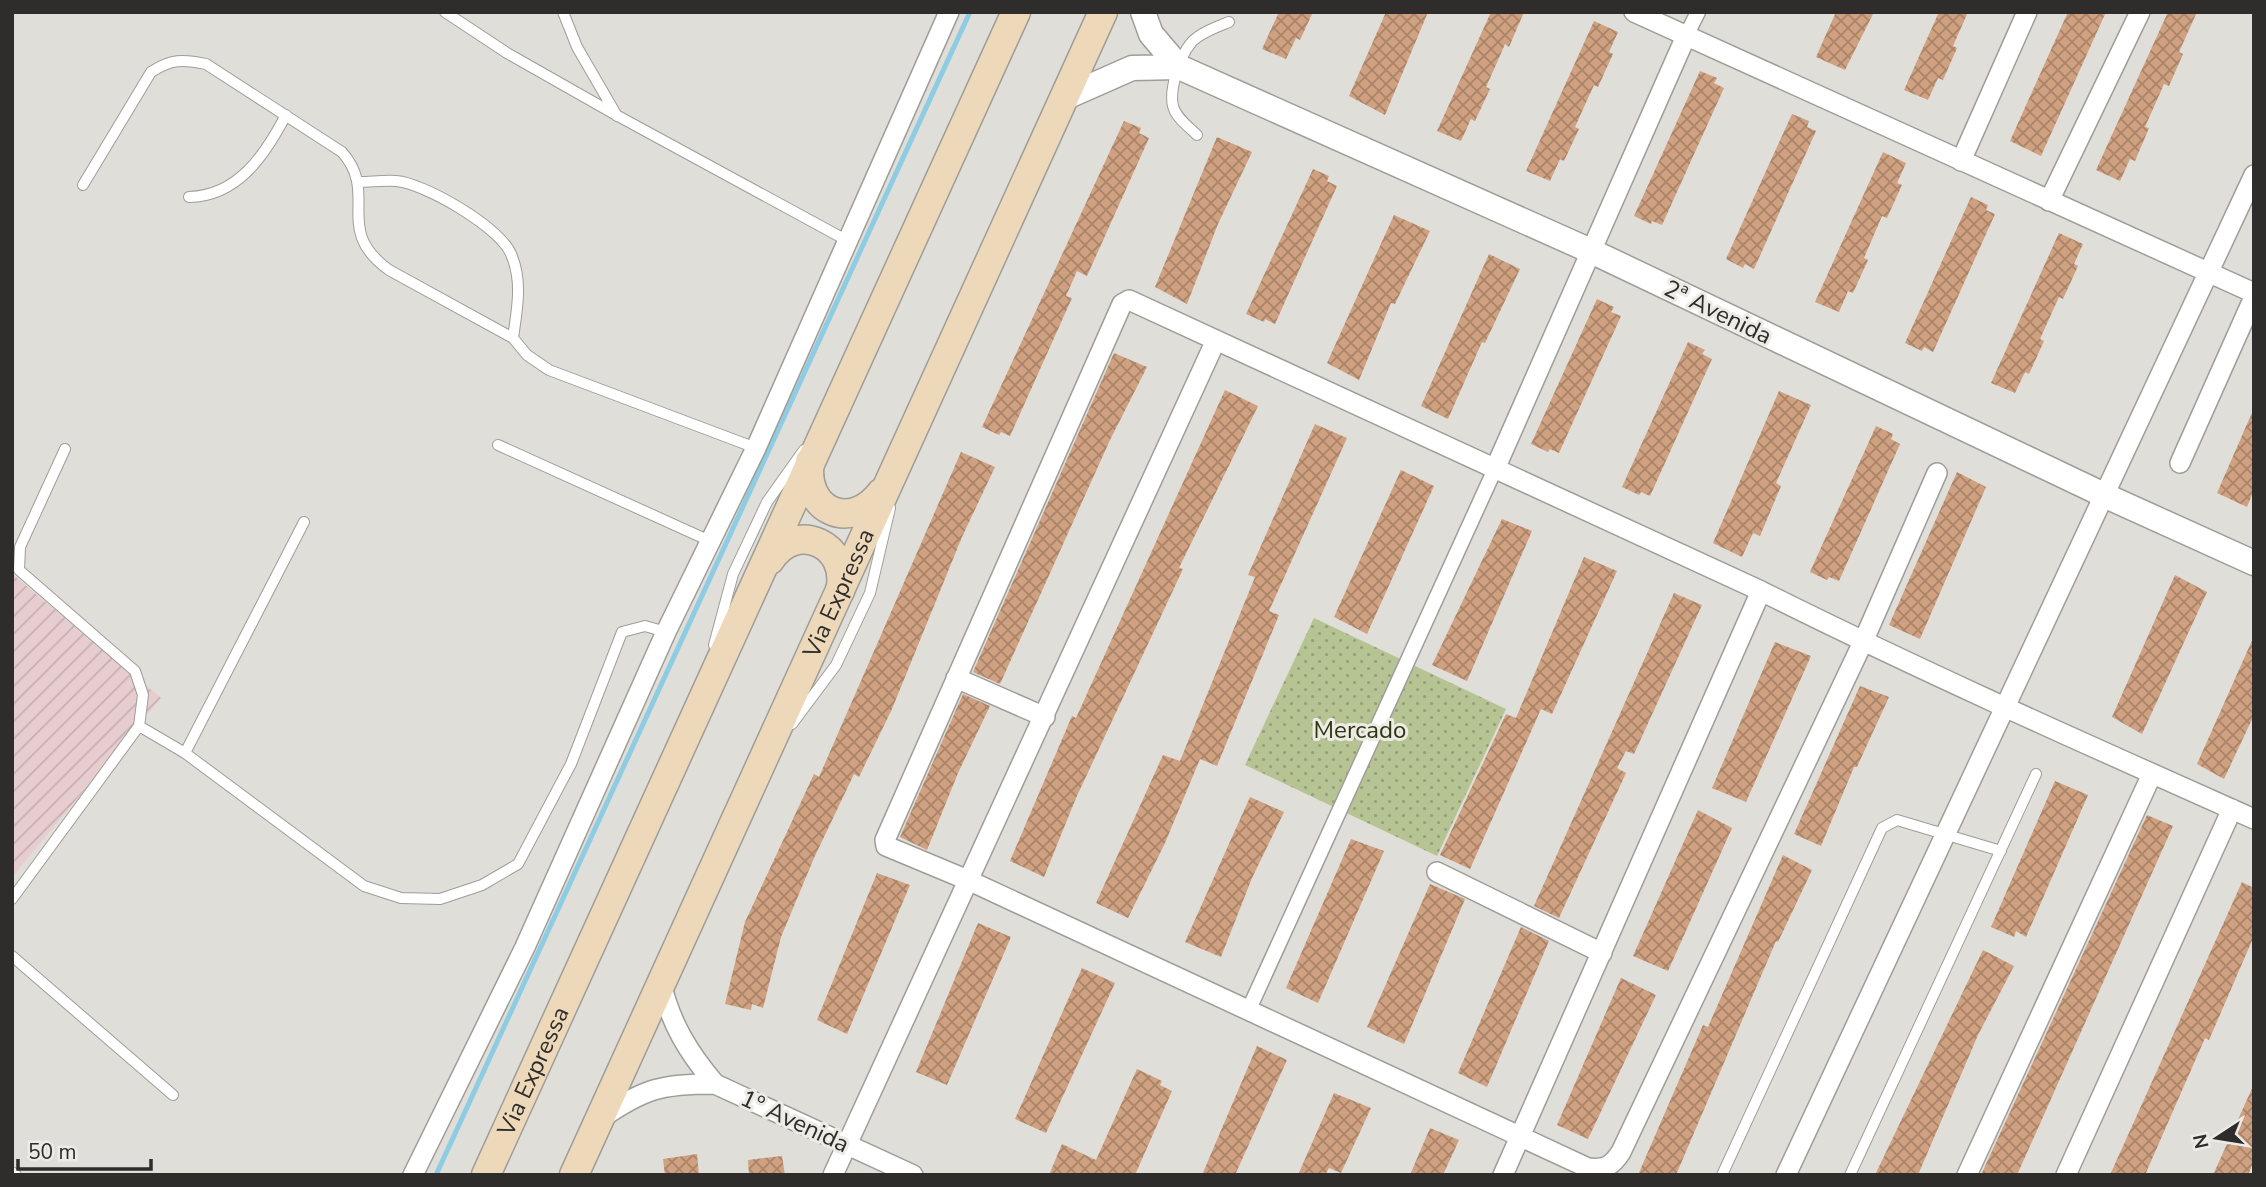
<svg xmlns="http://www.w3.org/2000/svg" width="2266" height="1187" font-family="'Nunito Sans',sans-serif">
<defs>
<pattern id="industrial-furrows" width="10" height="10" patternUnits="userSpaceOnUse" patternTransform="scale(1.75)"><rect width="10" height="10" fill="#e7cdcf"/><path d="M-1 1l2-2M0 10L10 0M9 11l2-2" fill="none" stroke="#c6b0b2"/></pattern>
<pattern id="park-dots" width="8" height="8" patternUnits="userSpaceOnUse" patternTransform="scale(1.75)"><rect width="8" height="8" fill="#b6c494"/><path d="M2 2h.1M6 6h.1" fill="none" stroke="#94a079" stroke-width="1.8" stroke-linecap="round"/></pattern>
<pattern id="building-cross-hatch" width="8" height="8" patternUnits="userSpaceOnUse" patternTransform="scale(1.75)"><rect width="8" height="8" fill="#d0a180"/><path d="M0 0l8 8M0 8l8-8" fill="none" stroke="#a98469"/></pattern>
</defs>
<rect width="100%" height="100%" fill="#e0ded9"/>
<path fill="url(#industrial-furrows)" d="M12 574 161 698 12 877Z"/>
<path fill="url(#park-dots)" d="M1314 618 1506 709 1437 856 1245 765Z"/>
<g fill="none" stroke-linecap="round" stroke-linejoin="round">
<path stroke="#8dcce3" stroke-width="5" d="M436 1175 970 12"/>
</g>
<path fill="url(#building-cross-hatch)" d="M1279 12H1313L1300 40 1296 38 1286 59 1262 49Z
M1386 12H1428L1385 115 1349 96Z
M1491 12H1524L1509 47 1505 44 1495 67 1486 87 1490 89 1475 121 1471 119 1461 141 1437 131Z
M1836 12H1874L1845 70 1816 57Z
M1939 12H1968L1953 46 1957 48 1943 80 1938 78 1928 100 1904 90Z
M2068 12H2106L2041 156 2010 141Z
M2168 12H2197L2179 52 2183 54 2169 86 2164 84 2145 127 2149 128 2135 161 2130 159 2120 181 2096 170Z
M1594 21 1618 32 1609 52 1613 54 1598 87 1594 85 1584 107 1575 127 1579 129 1564 161 1560 159 1550 181 1526 171Z
M1700 71 1717 78 1714 83 1724 88 1662 225 1652 221 1651 224 1634 216Z
M1792 114 1809 121 1807 127 1816 131 1754 269 1745 264 1743 268 1726 259Z
M1124 121 1141 128 1139 133 1149 138 1087 276 1077 271 1066 296 1072 298 1010 436 1001 432 999 435 982 427Z
M1217 137 1252 152 1218 224 1187 304 1155 287Z
M1883 152 1906 163 1897 183 1902 185 1887 218 1882 216 1864 258 1868 260 1853 293 1848 291 1839 312 1815 302Z
M1313 169 1329 176 1327 181 1337 186 1275 324 1265 319 1264 322 1246 314Z
M1971 197 1988 205 1986 210 1995 214 1933 352 1924 347 1922 351 1905 343Z
M1394 215 1430 231 1395 304 1391 303 1359 380 1327 363Z
M2059 233 2083 244 2074 264 2078 266 2063 299 2059 297 2049 319 2040 339 2044 341 2029 374 2025 372 2015 393 1991 383Z
M1489 254 1520 269 1485 343 1482 342 1448 419 1421 406Z
M1597 299 1614 307 1611 312 1621 316 1559 453 1550 449 1548 452 1531 444Z
M1688 342 1705 350 1702 354 1712 359 1650 496 1641 492 1639 495 1622 487Z
M1114 353 1147 367 1110 440 1000 684 973 672Z
M1225 390 1258 406 1179 568 1183 569 1076 798 1044 877 1010 861 1072 716 1076 718Z
M1779 391 1811 405 1776 483 1781 486 1760 536 1753 533 1742 557 1713 543Z
M2254 408V490L2247 507 2217 493Z
M1315 424 1347 438 1269 611 1279 615 1217 766 1200 759 1165 843 1128 918 1096 903 1163 755 1180 761 1255 577 1248 575Z
M1876 426 1893 434 1891 439 1900 444 1839 581 1829 577 1827 580 1810 572Z
M961 452 995 467 962 537 892 709 859 777 854 774 814 858 781 937 763 1008 752 1004 751 1010 725 1004 745 922 814 774 819 777Z
M1401 470 1434 486 1367 634 1334 617Z
M1957 472 1986 487 1920 639 1889 625Z
M1502 519 1532 531 1467 681 1432 665Z
M1584 557 1617 571 1552 714 1541 709 1470 869 1440 855 1506 714 1516 718Z
M2175 575 2207 592 2142 734 2112 717Z
M1674 593 1702 605 1634 754 1626 751 1617 768 1626 773 1559 918 1534 906Z
M2254 636V715L2224 779 2197 764Z
M1775 642 1811 656 1746 802 1712 788Z
M1860 686 1889 697 1857 767H1854L1821 846 1794 834Z
M963 694 990 706 958 773 927 850 900 837Z
M2055 781 2088 795 2026 937 2016 931 2014 937 1991 927Z
M1250 797 1284 812 1252 878 1221 957 1185 942Z
M1698 810 1732 828 1668 971 1633 956Z
M2147 815 2173 826 2017 1175H1981Z
M1351 839 1384 851 1318 1003 1286 988Z
M1783 855 1812 870 1778 942 1776 941 1676 1175H1638L1703 1025 1708 1027Z
M877 873 910 885 847 1034 817 1020Z
M2242 882 2254 888V936L2209 1040 2205 1038 2145 1175H2110Z
M1430 884 1465 899 1404 1044 1367 1027Z
M978 923 1011 937 947 1085 916 1072Z
M1521 927 1549 941 1487 1087 1458 1073Z
M1983 950 2014 966 1978 1035 1918 1175H1875Z
M1082 968 1115 983 1046 1133 1015 1119Z
M1621 978 1656 995 1588 1139 1557 1125Z
M1257 1046 1287 1060 1235 1175H1202Z
M1137 1069 1162 1081 1160 1085 1172 1091 1135 1175H1049L1062 1144 1096 1160Z
M2254 1084V1161L2248 1175H2213Z
M1334 1093 1371 1108 1341 1173 1329 1168 1325 1175H1298Z
M1430 1128 1459 1140 1443 1175H1410Z
M697 1154 699 1175H665L663 1159Z
M782 1156 785 1175H749L748 1160Z"/>
<g fill="none" stroke-linecap="round" stroke-linejoin="round">
<g stroke="#9f9d98" stroke-width="12">
<path id="service" d="M445 12 507 53 618 116 848 241
M563 12 577 47 617 116
M1197 135C1189 127 1176 118 1173 106 1169 89 1180 56 1191 43 1199 33 1219 26 1229 22
M359 182C371 182 384 180 396 181 424 183 500 227 511 254 523 282 517 309 513 338
M83 185 151 72C171 59 183 59 206 64L342 152C380 195 332 229 389 270L513 338 527 355 549 370 756 448
M189 197C238 196 265 155 286 115
M498 445 710 541
M714 645 733 574 767 502 804 450
M792 724 836 665 870 593 890 508
M139 726 185 753 364 886 401 898 440 899 482 885 518 864 571 764 622 632 645 626 666 632
M185 753 304 522
M12 899 139 726 143 695 135 671 19 570 20 547 65 449
M12 956 173 1095
M12 1172 16 1175
M1722 1175 1882 828 1897 820 2001 851
M1850 1175 2036 774"/>
</g>
<g stroke="#9f9d98" stroke-width="17">
<path id="pedestrian" d="M1686 36 1698 12
M1249 1009 1495 469"/>
</g>
<g stroke="#9f9d98" stroke-width="22">
<path id="minor" d="M1634 12 2254 293
M1961 161 2027 12
M2049 201 2140 12
M2180 463 2254 297
M1495 469 1686 36
M1937 473 1863 642 1621 1152C1612 1166 1605 1170 1588 1168L970 881 886 846 885 840 1122 304 1129 300 1761 591C1923 672 2088 745 2254 819
M956 678 1045 717
M1437 872 1602 953
M661 983C671 1024 688 1052 715 1084L913 1175
M600 1119C645 1088 661 1084 715 1084
M413 1175 525 947 666 632 756 448 949 12
M833 1175 1216 340
M1503 1175 1761 591
M1786 1175 2254 175
M1967 1175 2152 774
M2066 1175 2232 809"/>
</g>
<g stroke="#9f9d98" stroke-width="27">
<path id="tertiary" d="M1143 12 1151 34 1179 67
M1064 98 1132 68 1179 67 1593 252 2106 496 2254 563"/>
</g>
<g stroke="#9f9d98" stroke-width="31">
<g id="secondary">
<path d="M810 461C802 510 850 533 881 493"/>
<path d="M770 560C796 519 851 545 840 591"/>
<path id="s1" d="M486 1175 1016 12"/>
<path id="s2" d="M574 1175 1103 12"/>
</g>
</g>
<use href="#service" stroke="#fff" stroke-width="10"/>
<use href="#pedestrian" stroke="#fff" stroke-width="14"/>
<use href="#minor" stroke="#fff" stroke-width="19"/>
<use href="#tertiary" stroke="#fff" stroke-width="24"/>
<use href="#secondary" stroke="#edd9b9" stroke-width="28"/>
</g>
<g text-anchor="middle" stroke-width="6" stroke-linejoin="round" paint-order="stroke">
<g font-size="24" fill="#2e2d2b" stroke="#edebe6">
<text transform="translate(1718 312) rotate(26)" y="8">2ª Avenida</text>
<text dy="8" stroke="none"><textPath href="#s2" startOffset="639">Via Expressa</textPath></text>
<text dy="8" stroke="none"><textPath href="#s1" startOffset="114">Via Expressa</textPath></text>
<text transform="translate(795 1121) rotate(25)" y="8">1º Avenida</text>
</g>
<g font-size="24" fill="#2d360f" stroke="#edebe6">
<text x="1360" y="738">Mercado</text>
</g>
</g>
<rect width="2266" height="1187" fill="none" stroke="#2e2d2b" stroke-width="28"/>
<g transform="translate(2217 1138) rotate(258)" stroke="#edebe6" stroke-width="5" paint-order="stroke">
<path d="M0-5L12 26L0 18L-12 26Z" fill="#2e2d2b"/>
<text y="-10" font-size="19" font-weight="bold" text-anchor="middle" fill="#2e2d2b">N</text>
</g>
<path d="M18 1159v10h133v-10" fill="none" stroke="#2e2d2b" stroke-width="3.5"/>
<text x="28" y="1159" font-size="21" fill="#2e2d2b" stroke="#edebe6" stroke-width="5" paint-order="stroke">50 m</text>
</svg>
